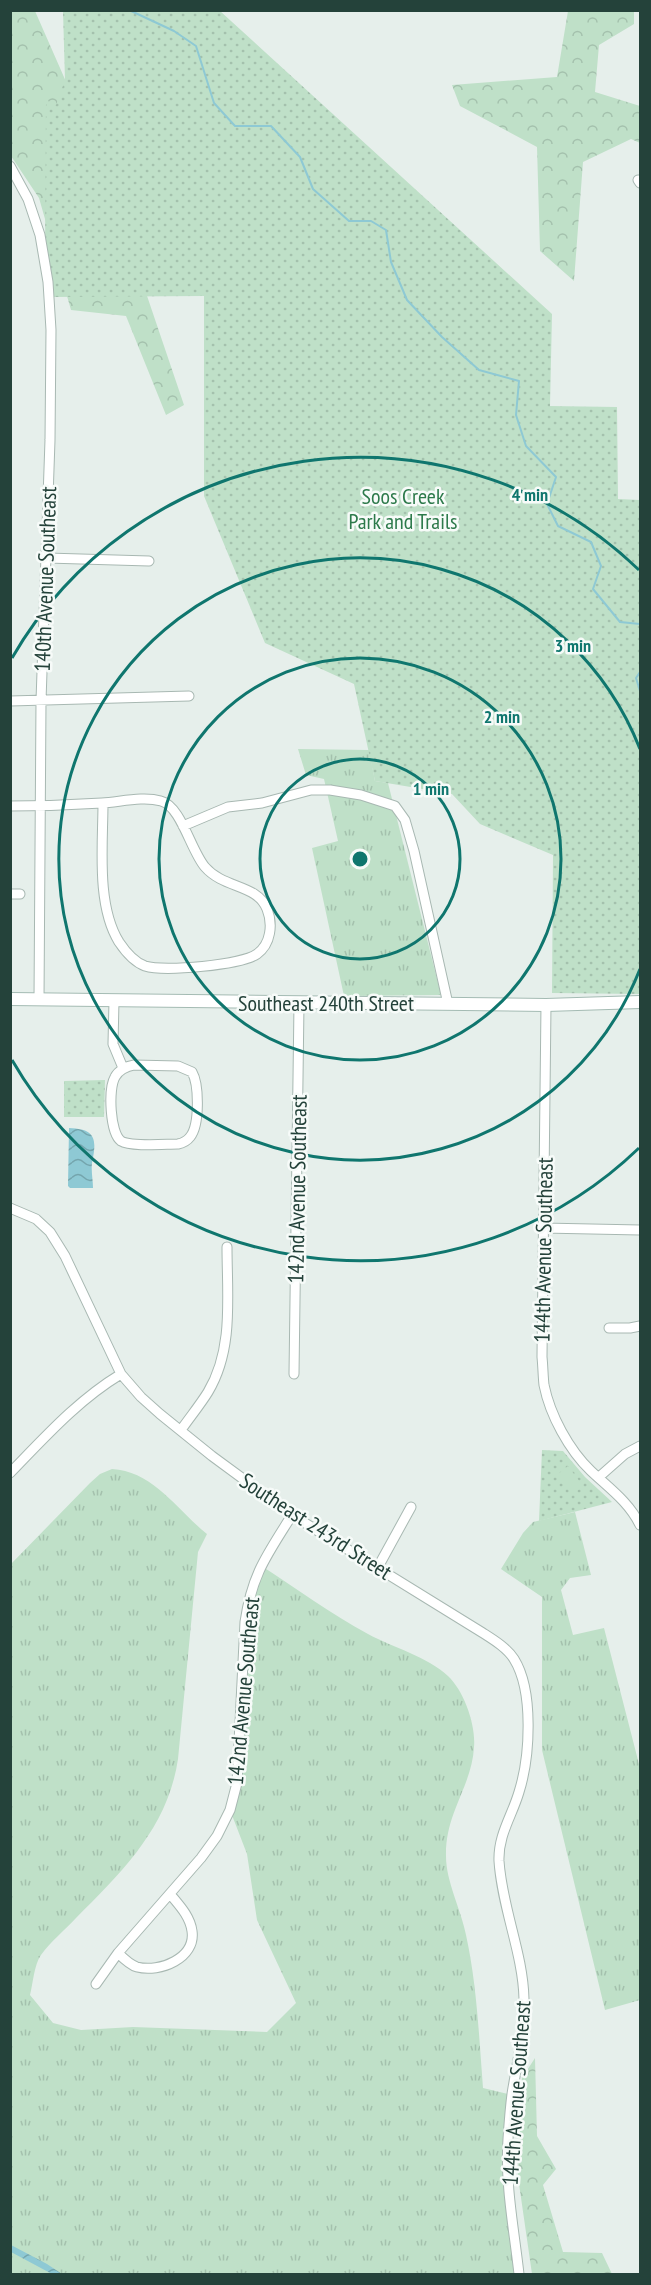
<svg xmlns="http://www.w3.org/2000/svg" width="651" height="2285" font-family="'PT Sans Narrow',sans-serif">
<defs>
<pattern id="grass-tufts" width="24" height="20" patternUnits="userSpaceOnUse" patternTransform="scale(1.5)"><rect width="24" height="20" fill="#bfe0c8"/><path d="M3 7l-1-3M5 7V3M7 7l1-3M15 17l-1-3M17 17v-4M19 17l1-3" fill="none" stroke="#a4c1ad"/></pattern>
<pattern id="forest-crowns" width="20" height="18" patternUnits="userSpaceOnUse" patternTransform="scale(1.5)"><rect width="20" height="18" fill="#bfe0c8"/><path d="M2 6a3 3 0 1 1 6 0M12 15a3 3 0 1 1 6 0" fill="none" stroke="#a4c1ad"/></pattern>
<pattern id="park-dots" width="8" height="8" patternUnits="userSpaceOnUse" patternTransform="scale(1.5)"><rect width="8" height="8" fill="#bfe0c8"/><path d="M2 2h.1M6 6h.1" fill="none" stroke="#a4c1ad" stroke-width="1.8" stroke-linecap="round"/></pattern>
<pattern id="water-waves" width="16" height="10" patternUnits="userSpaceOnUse" patternTransform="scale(1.5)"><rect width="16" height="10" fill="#8ec9d4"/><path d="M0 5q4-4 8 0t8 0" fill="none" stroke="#74a5ad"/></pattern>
</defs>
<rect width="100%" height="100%" fill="#e6efeb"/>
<path fill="url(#grass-tufts)" d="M298 749 369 750 375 781 388 783 441 995 344 996 312 848 338 841 324 779 306 775Z
M112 1469C153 1471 177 1510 207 1534L198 1552 178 1759C168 1827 123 1871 76 1918 65 1930 50 1942 41 1955 34 1965 33 1983 30 1995L53 2023 81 2030 133 2027 267 2032 296 2003 257 1920 247 1854 230 1810 237 1783 245 1622 260 1565C296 1588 331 1614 368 1634 392 1647 428 1657 448 1676 464 1691 476 1725 474 1747 472 1786 445 1813 446 1856 446 1882 461 1909 466 1935 477 1985 479 2037 483 2088L512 2095 508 2141 519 2274H11V1564L90 1483 100 1474Z
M575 1512 591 1575 570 1578 561 1590 573 1635 604 1628 640 1768V2000L605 2010 542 1750V1597L501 1569 523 1533 533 1522Z"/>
<path fill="url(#forest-crowns)" d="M10 11H35L103 166 184 405 166 415 126 316 71 310 39 198 11 156Z
M568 11H634V24L599 45 595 92 640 106V143L631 139 583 162 574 281 540 251 537 147 460 106 452 85 557 77Z
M535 2058 537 2136 556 2169 543 2185 563 2252 602 2253 612 2274H532L518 2177 522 2078Z"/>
<path fill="url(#park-dots)" d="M63 11H220L552 314 550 406 617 407 618 499 640 500V994L552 993 553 855 480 824 452 794 375 781 354 684 265 643 204 496V296L53 297V283L45 258 46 100 56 105 65 80Z
M105 1080 104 1117H64V1081Z
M542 1450 563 1451 585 1477 612 1502 539 1521Z"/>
<path fill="#bfe0c8" d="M568 1466 583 1486 573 1494 558 1474Z"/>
<path fill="url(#water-waves)" d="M69 1128C96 1129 97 1139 92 1163 91 1171 93 1180 93 1188H70L68 1186Z
M11 2245 47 2264 62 2274H52L11 2252Z"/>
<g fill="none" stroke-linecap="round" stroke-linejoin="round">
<path stroke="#8ec9d4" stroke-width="2" d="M129 10 174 31 196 46 214 103 235 126H271L300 157 313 189 349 221H371L386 230 391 262 407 300 442 337 479 370 519 381 516 415 526 446 556 477 547 504 558 526 591 542 601 566 593 589 620 622 640 624
M640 672 636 678 640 691"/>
<g stroke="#a8b8b2" stroke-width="11">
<path id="street" d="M10 166 28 199 40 235 48 282 51 330 50 440 41 701 39 999
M638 180 640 183
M47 558 149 561
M10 701 189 696
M10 806C41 806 71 805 102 803 120 802 143 796 161 801 181 806 191 851 205 867 224 889 257 884 267 909 273 924 271 944 257 954 242 965 164 972 145 966 134 962 125 951 119 942 96 905 103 844 103 803
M183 826 228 807 262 803 311 790H330L361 795 395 806 405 820 414 851 448 1004
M10 894H20
M114 1001 113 1044 123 1068
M546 1005 542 1357C543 1367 543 1376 544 1385 550 1415 569 1450 591 1471 609 1488 629 1502 640 1525
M134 1065 178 1066 192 1072C199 1084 200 1125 190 1137 187 1141 183 1143 178 1144 165 1144 131 1147 121 1141 110 1133 108 1089 115 1077 118 1071 126 1066 134 1065Z
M10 1208 36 1219 50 1232 65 1256 121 1374 141 1397 160 1414 212 1456 292 1515 483 1633C494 1640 507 1648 514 1659 534 1691 530 1757 519 1792 512 1816 498 1835 499 1861 502 1908 523 1953 524 1999 525 2031 517 2062 512 2094 510 2109 509 2124 508 2139 505 2185 514 2229 519 2274
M543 1228 640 1230
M609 1328H630L640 1326
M294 1374 299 1004
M181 1430C190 1417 200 1405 208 1392 234 1349 227 1296 227 1247
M10 1473C45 1437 78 1400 121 1374
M599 1477 625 1454 640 1446
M378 1567 411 1507
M118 1953C123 1958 130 1965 137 1967 160 1973 196 1958 192 1931 190 1916 179 1905 170 1894
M96 1984 118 1953 201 1858 217 1836 230 1810 237 1783 245 1622C252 1574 267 1555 292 1515"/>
</g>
<g stroke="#a4bbb3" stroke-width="14">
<path id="secondary" d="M10 999 546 1005 640 1002"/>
</g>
<use href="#street" stroke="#fff" stroke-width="9"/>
<use href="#secondary" stroke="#fff" stroke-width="12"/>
</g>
<g fill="none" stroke="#0f766e" stroke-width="3">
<circle cx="360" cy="859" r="100"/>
<circle cx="360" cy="859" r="201"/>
<path d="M640 969A301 301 0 1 1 640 749"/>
<path d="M639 1148A402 402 0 0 1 12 1060M12 658A402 402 0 0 1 639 570"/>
</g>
<g text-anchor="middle" stroke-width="5" stroke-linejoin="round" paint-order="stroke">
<g font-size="22" fill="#2d7a4b" stroke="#f7fbf9">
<text x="403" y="504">Soos Creek<tspan x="403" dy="25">Park and Trails</tspan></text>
</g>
<g font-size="22" fill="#24423a" stroke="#f7fbf9">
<text transform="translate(45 579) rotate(-88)" y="8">140th Avenue Southeast</text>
<text x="326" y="1011">Southeast 240th Street</text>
<text transform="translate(297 1189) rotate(-89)" y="8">142nd Avenue Southeast</text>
<text transform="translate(543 1250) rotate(-89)" y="8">144th Avenue Southeast</text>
<text transform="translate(316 1526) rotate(33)" y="8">Southeast 243rd Street</text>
<text transform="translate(243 1691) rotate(-85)" y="8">142nd Avenue Southeast</text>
<text transform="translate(516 2093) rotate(-86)" y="8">144th Avenue Southeast</text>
</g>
</g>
<circle cx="360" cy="859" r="9" fill="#0f766e" stroke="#f7fbf9" stroke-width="3"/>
<g font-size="18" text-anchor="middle" font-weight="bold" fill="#0f766e" stroke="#f7fbf9" stroke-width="5" stroke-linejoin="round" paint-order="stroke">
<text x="530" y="501">4 min</text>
<text x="573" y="652">3 min</text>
<text x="502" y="723">2 min</text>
<text x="431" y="795">1 min</text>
</g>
<rect width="651" height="2285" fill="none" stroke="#24423a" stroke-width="24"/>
</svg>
